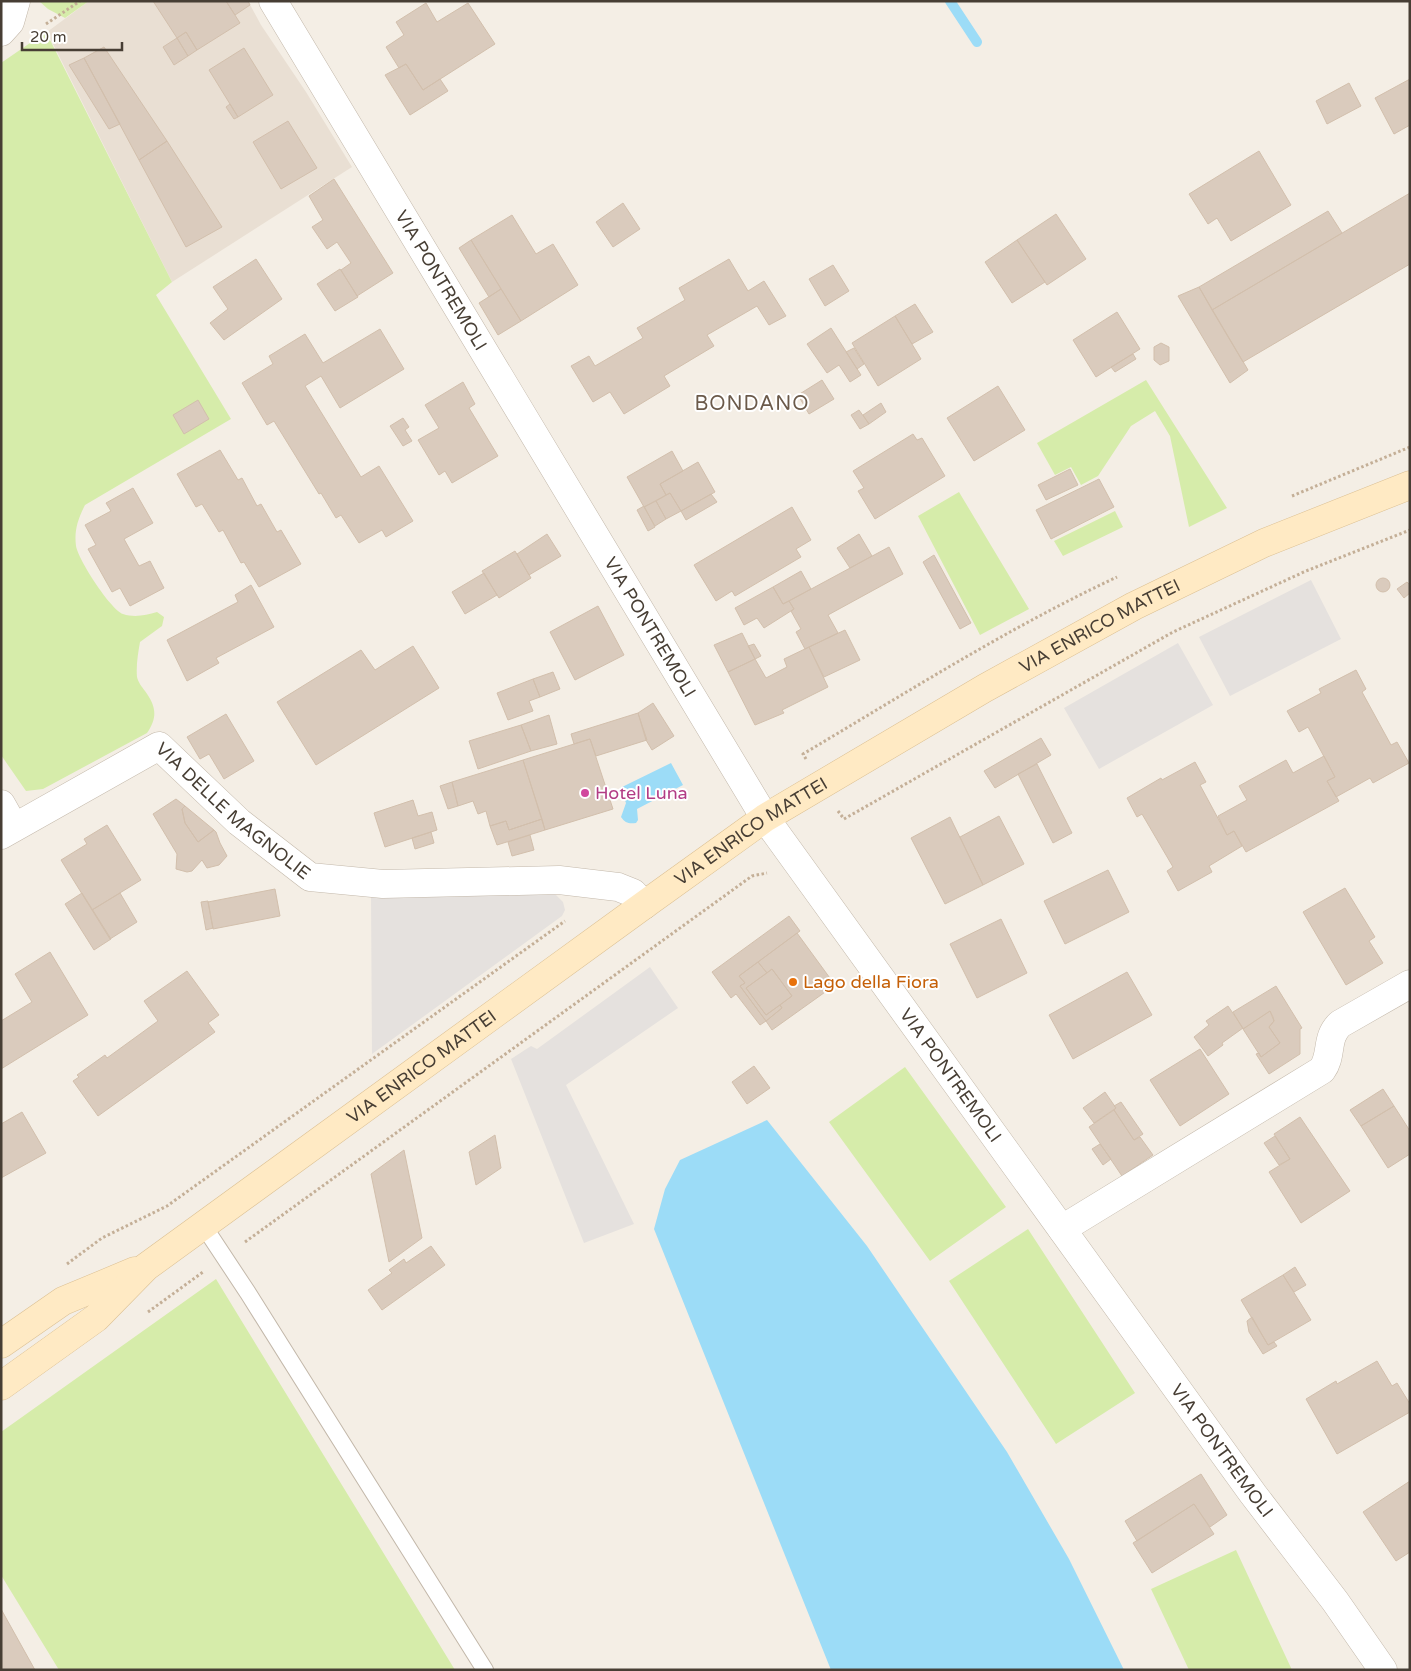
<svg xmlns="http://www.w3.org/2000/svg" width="1411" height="1671" font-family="'Varela Round',sans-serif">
<rect width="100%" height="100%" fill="#f4eee5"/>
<path fill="#e9dfd3" d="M89 1H248L261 25 306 92 352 167 172 282 47 32Z"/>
<path fill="#d6ecaa" d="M39 1H89L65 18 48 9Z
M46 32 172 282 156 295 231 419 85 505C78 519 74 530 76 546 78 559 110 609 123 614 135 618 146 615 157 612L164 617 162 626 140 642C138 653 136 666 137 677 138 682 142 687 145 691 156 706 158 717 147 733L43 789 26 791 1 755V63Z
M1146 380 1227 508 1189 527 1170 436 1155 411 1131 426 1098 476 1081 485 1071 467 1055 475 1037 443Z
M959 492 1029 609 980 635 918 516Z
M1115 511 1123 527 1063 556 1054 541Z
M905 1067 1006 1207 930 1261 829 1122Z
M1028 1229 1135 1393 1056 1444 949 1281Z
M216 1279 455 1670H59L1 1575V1432Z
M1236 1550 1292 1670H1189L1151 1589Z"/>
<path fill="#e5e1de" d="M1311 580 1341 639 1230 696 1199 637Z
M1178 643 1213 705 1099 769 1064 708Z
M555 894 563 902 565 910 562 916 372 1054 371 895Z
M650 967 678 1008 566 1085 634 1224 584 1243 511 1059 531 1046 537 1049Z"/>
<path fill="#9cdcf7" d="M671 763 683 785 637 809 638 820 636 823C629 824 625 823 621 817L626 803 620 788Z
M767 1120 867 1246 1007 1452 1069 1559 1124 1670H831L654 1229 665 1189 680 1160Z"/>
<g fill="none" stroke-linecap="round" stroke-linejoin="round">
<path stroke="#9cdcf7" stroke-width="10" d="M950 1 977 42"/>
</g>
<path fill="#dacbbd" stroke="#d2bfac" d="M153 1H226L240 23 197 50 186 32 177 38Z
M226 1H248L250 5 235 15Z
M426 3 437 22 468 3 495 44 423 90 406 64 399 68 386 47 404 35 396 22Z
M186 32 197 50 188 56 177 38Z
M177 38 188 56 174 65 163 47Z
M104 47 167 141 139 160 84 58Z
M244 48 273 95 238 117 209 70Z
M84 58 120 124 109 129 69 65Z
M406 64 423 90 440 79 448 91 410 115 385 75Z
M1410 79V125L1394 134 1375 98Z
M1349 83 1361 106 1327 124 1316 101Z
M230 104 238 117 234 119 226 107Z
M288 121 317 168 281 189 253 142Z
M167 141 222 227 186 247 139 160Z
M1259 151 1291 205 1231 241 1217 218 1208 224 1189 194Z
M334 179 393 273 357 296 341 270 351 263 337 242 327 249 312 227 323 220 309 196Z
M1410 193V264L1243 362 1212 310Z
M623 203 640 229 613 247 596 222Z
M1328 211 1342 233 1212 310 1199 287Z
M1056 214 1086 259 1047 285 1017 240Z
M512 215 536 254 553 244 578 285 521 321 471 240Z
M471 240 501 289 489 297 459 248Z
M1017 240 1045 282 1012 303 985 262Z
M256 259 282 299 224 340 210 323 228 309 213 287Z
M729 259 748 291 764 281 786 316 769 325 757 306 707 335 714 346 664 376 670 386 624 414 610 392 593 402 571 366 589 356 595 366 643 338 637 328 685 300 679 288Z
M833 265 849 291 825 306 809 279Z
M340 269 358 297 335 311 317 284Z
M1199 287 1248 370 1230 383 1178 296Z
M501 289 521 321 498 335 479 303Z
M915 304 933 332 912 344 895 316Z
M1117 312 1140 349 1096 377 1073 340Z
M895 316 921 359 878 386 852 343Z
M831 328 861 375 850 382 839 365 827 373 807 344Z
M380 329 404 369 340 408 321 376 305 386 361 477 379 466 413 521 386 537 382 530 359 543 341 515 336 518 321 493 319 494 274 421 267 425 242 383 273 364 269 356 305 334 323 363Z
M1161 343 1169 347V361L1160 365 1154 360V347Z
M854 348 864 364 857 369 846 352Z
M1133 354 1136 359 1115 372 1111 367Z
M822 380 834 399 809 414 798 395Z
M463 382 475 404 469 408 498 456 452 483 445 471 439 475 418 440 439 428 425 405Z
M998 386 1025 430 974 461 947 418Z
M198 400 209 419 184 434 173 415Z
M881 403 886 412 869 424 863 415Z
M859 410 869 424 860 429 851 415Z
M403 418 409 427 405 430 412 441 403 446 390 426Z
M913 434 917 440 922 438 945 476 875 519 858 491 864 488 853 471Z
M220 450 238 480 242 478 257 506 261 504 277 532 281 530 301 564 259 587 244 562 241 563 223 530 219 532 202 504 196 507 177 474Z
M672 451 683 471 660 484 666 495 644 507 627 477Z
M698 462 715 492 681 511 670 493 666 495 660 484Z
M1070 469 1078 485 1046 500 1038 485Z
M1099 479 1114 507 1051 539 1036 510Z
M133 488 153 523 124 539 139 566 150 561 164 588 130 606 120 588 112 592 88 549 96 545 85 525 111 511 106 503Z
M670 493 681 511 666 519 656 501Z
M711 494 717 502 686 520 681 511Z
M656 501 666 519 655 526 644 507Z
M644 506 655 527 648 531 637 510Z
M792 507 811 540 796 549 801 557 735 596 732 591 716 601 694 565Z
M547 534 561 556 529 575 517 554Z
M859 534 872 556 850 568 837 548Z
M889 547 903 574 828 615 838 633 805 649 796 632 801 629 791 611 794 609 789 601Z
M515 551 531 578 499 598 482 571Z
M934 555 971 623 960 629 923 562Z
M801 571 811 589 783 604 773 587Z
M484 573 497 595 465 614 452 592Z
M1376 585a7 7 0 1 1 14 0a7 7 0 1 1-14 0Z
M1407 582 1410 585V593L1404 598 1397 589Z
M251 585 274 627 216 658 219 663 187 681 167 640 238 602 235 595Z
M773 587 783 604 789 601 794 609 764 628 757 618 744 625 735 608Z
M598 606 624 655 575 680 550 632Z
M845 630 860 660 824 677 809 647Z
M742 633 755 659 728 672 714 645Z
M754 644 761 656 755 659 748 646Z
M413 646 439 688 316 765 277 702 361 650 375 670Z
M809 647 828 687 782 710 784 713 755 725 728 672 755 659 766 678 787 667 784 659Z
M1356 670 1366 689 1362 692 1391 745 1397 742 1409 763 1373 783 1370 778 1336 797 1327 781 1335 777 1308 727 1299 732 1287 711 1321 693 1319 689Z
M553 672 560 689 540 697 533 679Z
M533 679 540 697 529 701 533 711 508 720 497 693Z
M653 703 674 736 652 750 646 740 638 713Z
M638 713 647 740 596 756 590 739 574 744 571 734Z
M226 714 254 761 224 779 209 754 200 759 187 737Z
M549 715 557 744 531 751 521 725Z
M521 725 531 751 478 769 469 741Z
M1041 738 1051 755 995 788 984 771Z
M590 739 613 809 545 830 523 760Z
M1324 756 1335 777 1327 781 1339 801 1246 852 1234 831 1227 835 1218 816 1247 800 1239 786 1286 760 1293 773Z
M523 760 542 819 509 830 506 821 490 826 486 811 478 814 473 801 458 806 452 782Z
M1195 762 1206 782 1200 785 1227 835 1234 831 1242 846 1209 866 1212 872 1178 891 1167 871 1173 867 1142 814 1137 817 1127 798 1161 778 1162 780Z
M1037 764 1072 833 1053 843 1018 774Z
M452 782 458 806 448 809 440 786Z
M176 799 185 806 182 809 185 823 198 842 214 830 216 832 220 843 227 856 219 865 207 868 202 860 192 871 187 872 176 869 177 854 153 814Z
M413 800 418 816 432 812 437 830 385 847 374 813Z
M185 806 214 830 198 842 185 823 182 809Z
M999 816 1024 864 983 885 960 837Z
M950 817 983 885 945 904 911 838Z
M542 819 545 830 497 845 490 826 506 821 509 830Z
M107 825 141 880 92 910 61 860 87 844 84 839Z
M431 832 434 843 415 849 412 838Z
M530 835 534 850 512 856 508 842Z
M1108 870 1129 912 1065 944 1044 901Z
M1345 888 1375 937 1369 941 1383 963 1346 985 1303 912Z
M275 889 280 916 213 929 208 902Z
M82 893 111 939 94 950 65 904Z
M120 893 137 922 110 939 92 910Z
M208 901 213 928 206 930 201 902Z
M789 916 800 931 739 976 745 983 740 986 766 1021 760 1025 736 994 731 998 712 972Z
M1001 919 1027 973 977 998 950 944Z
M797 933 835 985 772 1030 766 1021 782 1008 780 1005 792 996 772 969 767 973 758 962Z
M50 952 88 1015 1 1069V1021L32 1002 15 974Z
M758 962 767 973 746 988 766 1015 780 1005 782 1008 766 1021 740 986 745 983 739 976Z
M772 969 792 996 766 1015 746 988Z
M187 971 219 1015 208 1023 215 1032 98 1116 73 1081 79 1077 77 1075 105 1055 107 1058 158 1021 144 1001Z
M1127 972 1152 1015 1073 1059 1049 1015Z
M1276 986 1302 1028 1300 1029V1054L1269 1074 1256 1054 1259 1053 1261 1057 1280 1043 1269 1027 1274 1021 1273 1017 1270 1011 1243 1029 1233 1012Z
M1228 1006 1243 1028 1222 1043 1223 1045 1208 1056 1194 1037 1209 1025 1206 1021Z
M1270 1011 1274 1021 1269 1027 1280 1043 1261 1057 1243 1029Z
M1200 1049 1229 1094 1180 1126 1150 1080Z
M754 1066 770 1088 747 1104 732 1082Z
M1383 1089 1394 1106 1361 1126 1350 1110Z
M1105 1092 1116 1108 1094 1123 1083 1108Z
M1121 1102 1143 1134 1134 1140 1114 1110 1116 1108 1114 1106Z
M1394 1106 1410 1131V1154L1388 1168 1361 1126Z
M1114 1110 1134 1140 1140 1137 1153 1155 1122 1176 1089 1127Z
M22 1112 46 1153 1 1178V1124Z
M1300 1117 1350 1191 1301 1223 1269 1172 1290 1159 1274 1134Z
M495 1135 501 1168 476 1185 469 1152Z
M1275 1136 1290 1159 1279 1165 1264 1143Z
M1100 1144 1111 1159 1103 1165 1092 1149Z
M404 1150 422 1238 389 1262 371 1174Z
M431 1246 445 1265 382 1310 368 1290 392 1273 389 1270 404 1259 406 1263Z
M1295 1267 1306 1285 1294 1292 1283 1275Z
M1283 1275 1311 1320 1268 1345 1241 1300Z
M1252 1317 1268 1345 1274 1342 1277 1346 1263 1354 1249 1332 1247 1321Z
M1377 1361 1392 1386 1397 1383 1410 1404V1412L1337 1454 1306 1399 1336 1381 1337 1384Z
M1201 1474 1227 1515 1210 1527 1194 1504 1137 1541 1125 1521Z
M1410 1481V1552L1396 1561 1363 1512Z
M1194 1504 1214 1534 1152 1573 1133 1543Z
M1 1609 35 1670H1Z"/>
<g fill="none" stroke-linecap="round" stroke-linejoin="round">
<g stroke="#c3b8aa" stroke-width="18">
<path id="service" d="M203 1225 248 1293 485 1670"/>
</g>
<g stroke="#c3b8aa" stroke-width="29">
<g id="minor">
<path id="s1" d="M273 1 765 818 1253 1494 1335 1601 1383 1670"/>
<path d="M1 32 10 22 16 1"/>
<path d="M1 804 14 827"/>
<path id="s2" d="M1 835 159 746 239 822 310 877 383 884 559 880 618 887 633 893 644 905"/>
<path d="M1062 1229 1322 1070C1333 1055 1325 1038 1340 1024L1410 984"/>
</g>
</g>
<g stroke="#dcc093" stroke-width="29">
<g id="secondary">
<path d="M1 1344 63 1301 135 1271"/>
<path id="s3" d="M1 1386 96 1318 146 1267 644 905 765 818 985 688 1134 606 1264 543 1410 485"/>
</g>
</g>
<path stroke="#c4af97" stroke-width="3" stroke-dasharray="2.5 2.5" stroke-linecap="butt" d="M46 24 80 1
M1292 496 1410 447
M806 759 803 754C906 693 1008 628 1117 577
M838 811 844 819 1173 632 1306 571 1410 530
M245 1242 752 876 767 873
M67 1264 102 1238 167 1206 565 921
M148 1312 203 1272"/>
<use href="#service" stroke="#fff" stroke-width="16"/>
<use href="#minor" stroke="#fff" stroke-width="28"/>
<use href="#secondary" stroke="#ffeac4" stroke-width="28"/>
</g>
<circle fill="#d1479c" stroke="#fff" stroke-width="2" cx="585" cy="793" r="5"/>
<circle fill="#e8710a" stroke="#fff" stroke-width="2" cx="793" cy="982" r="5"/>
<g text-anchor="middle" stroke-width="4" stroke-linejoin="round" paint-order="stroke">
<g font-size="18" fill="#473e34" stroke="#fff">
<text dy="6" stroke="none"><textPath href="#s1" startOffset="326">VIA PONTREMOLI</textPath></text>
<text dy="6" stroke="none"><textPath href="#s1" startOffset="731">VIA PONTREMOLI</textPath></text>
<text dy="6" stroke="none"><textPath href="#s3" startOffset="1339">VIA ENRICO MATTEI</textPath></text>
<text dy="6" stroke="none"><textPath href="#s2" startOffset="280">VIA DELLE MAGNOLIE</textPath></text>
<text dy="6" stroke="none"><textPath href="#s3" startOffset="934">VIA ENRICO MATTEI</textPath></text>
<text dy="6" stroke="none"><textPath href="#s3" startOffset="529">VIA ENRICO MATTEI</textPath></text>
<text dy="6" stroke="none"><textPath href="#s1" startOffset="1271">VIA PONTREMOLI</textPath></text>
<text dy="6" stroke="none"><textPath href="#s1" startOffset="1734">VIA PONTREMOLI</textPath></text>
</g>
<g font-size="18" fill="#b23c85" stroke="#fff" text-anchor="start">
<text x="595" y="799">Hotel Luna</text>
</g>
<g font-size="18" fill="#c56008" stroke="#fff" text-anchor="start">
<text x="803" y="988">Lago della Fiora</text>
</g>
<g font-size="20" letter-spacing="1" fill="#6b5a4a" stroke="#fff">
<text x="752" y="410">BONDANO</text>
</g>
</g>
<rect width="1411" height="1671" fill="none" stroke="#473e34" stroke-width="5"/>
<path d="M22 42v8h100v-8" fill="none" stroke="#473e34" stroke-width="2.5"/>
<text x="30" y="42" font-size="15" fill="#473e34" stroke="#ffffff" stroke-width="4" paint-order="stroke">20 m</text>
</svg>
